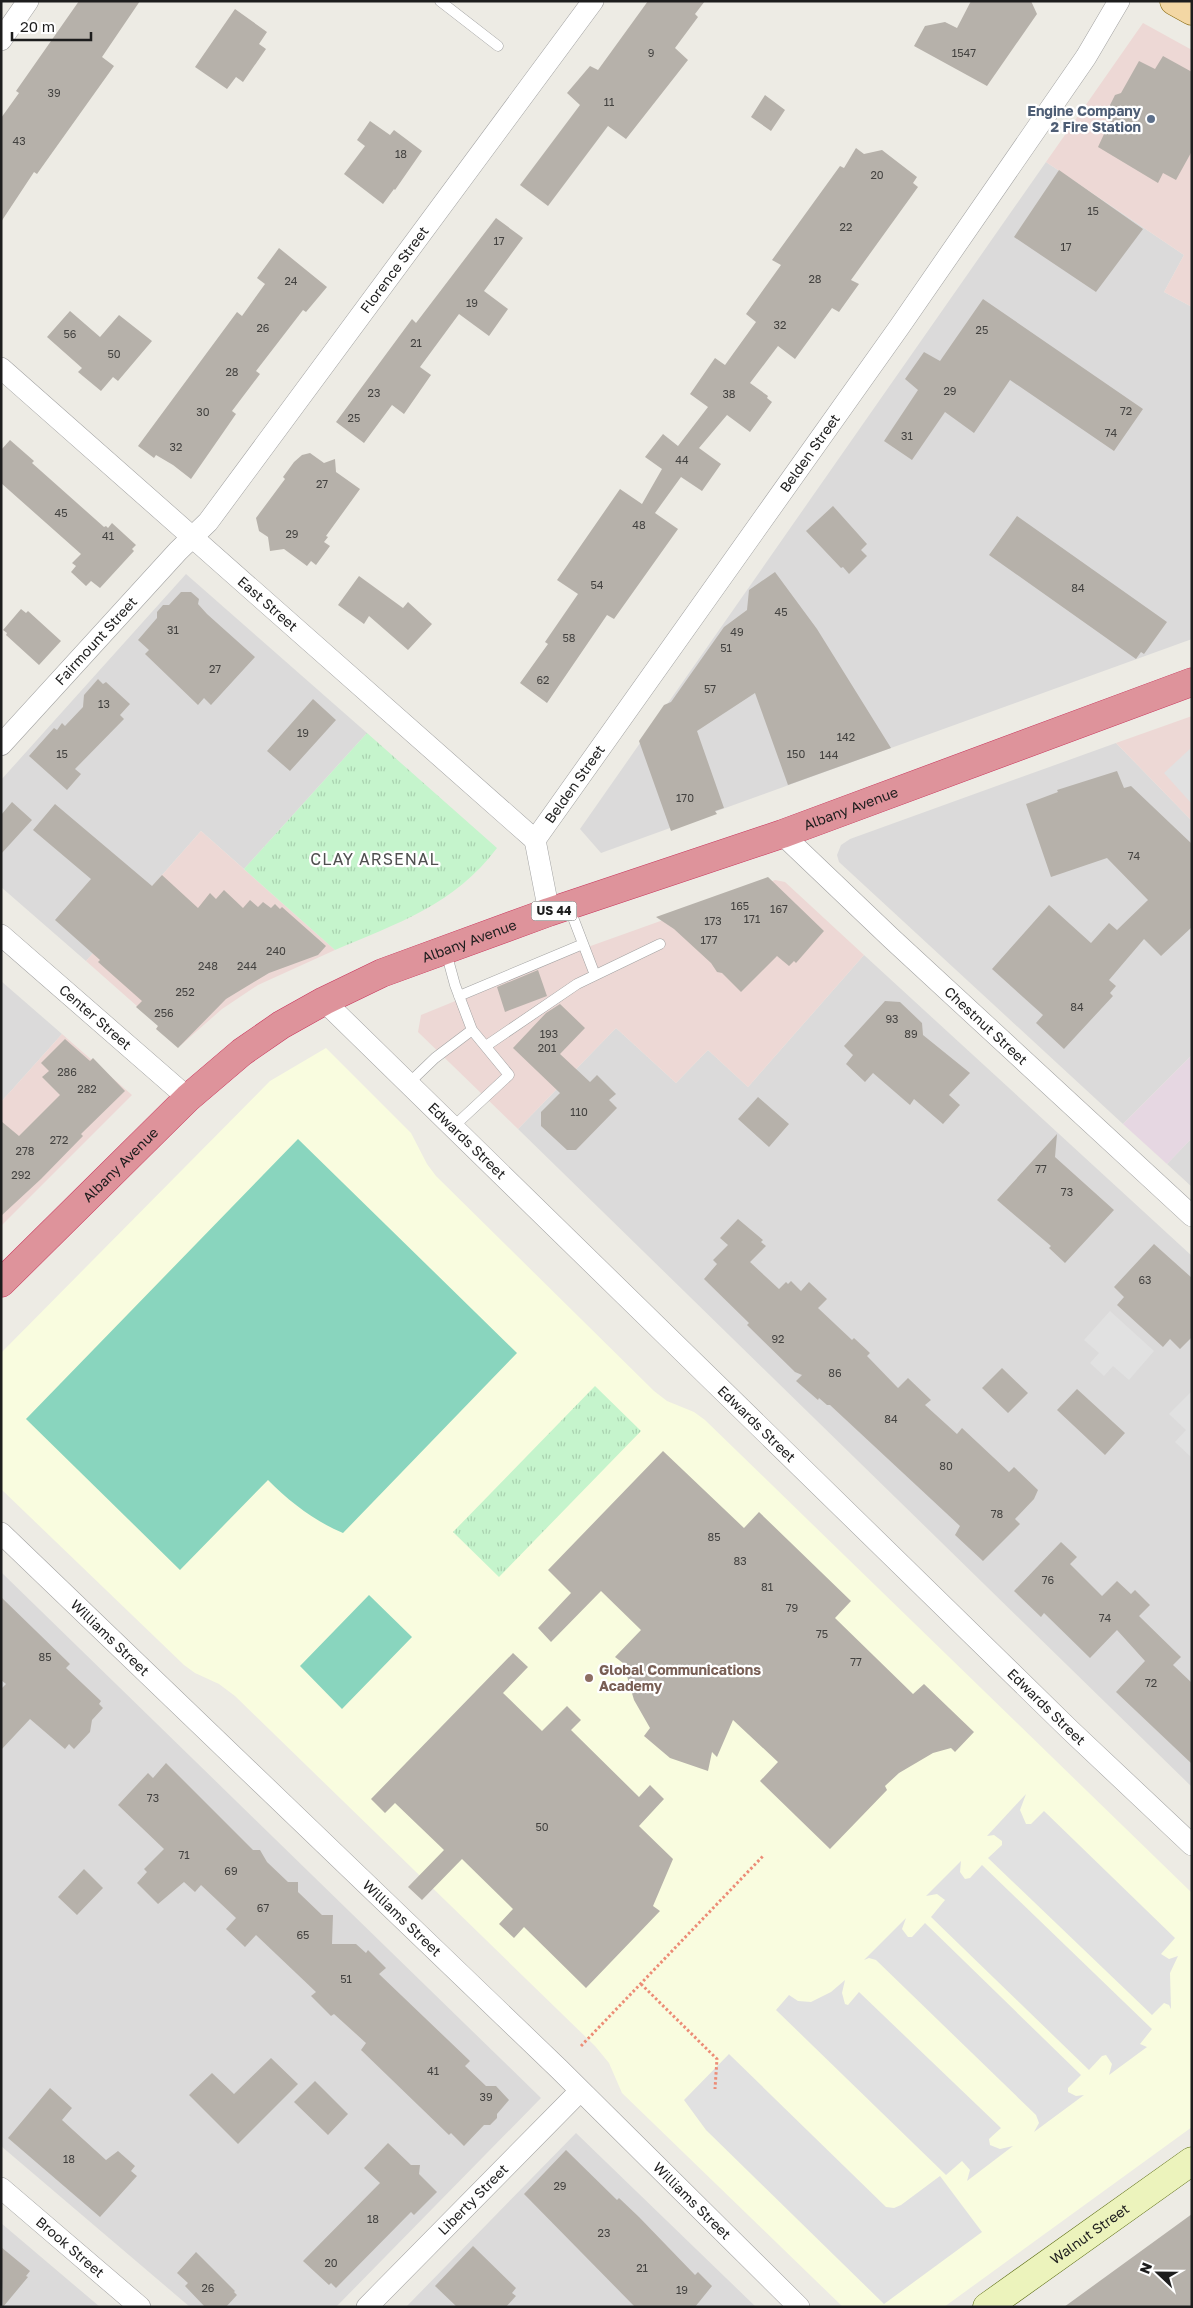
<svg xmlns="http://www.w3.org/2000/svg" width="1193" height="2308" font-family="'Golos Text',sans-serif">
<defs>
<pattern id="park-tufts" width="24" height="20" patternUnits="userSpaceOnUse" patternTransform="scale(1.25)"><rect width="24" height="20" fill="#c5f4cc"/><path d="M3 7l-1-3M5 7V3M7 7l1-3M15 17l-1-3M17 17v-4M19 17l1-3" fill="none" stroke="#a9d1af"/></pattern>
</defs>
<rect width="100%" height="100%" fill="#edebe4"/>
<path fill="#dbdada" d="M1046 162 1184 255 1164 292 1192 307V639L601 853 580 829Z
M186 574 367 733 244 869 201 831 86 961 1 887V780Z
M1116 743 1192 821V1055L1123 1124 839 862 837 855 841 845 850 839Z
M864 955 1192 1256V1787L518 1129 616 1028 676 1083 708 1050 748 1087Z
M1 981 62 1034 1 1102Z
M1192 1138V1187L1167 1164Z
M1 1572 541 2098 336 2307H190L1 2146Z
M576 2133 756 2307H406Z
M1 2223 100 2307H1Z"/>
<path fill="#edd8d5" d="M1143 23 1192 50V307L1164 292 1184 255 1046 162Z
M1192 716V821L1116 743Z
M201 831 335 950 258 985 222 1009 181 1045 86 961Z
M775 880 785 882 864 955 748 1087 708 1050 676 1083 616 1028 518 1129 418 1032 421 1015 585 948Z
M62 1034 132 1095 1 1226V1102Z"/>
<path fill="#e6d7e2" d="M1192 1055V1138L1167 1164 1123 1124Z"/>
<path fill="#f9fcdf" d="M326 1048 411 1133 427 1164 436 1176 654 1391 667 1401 694 1412 705 1420 1192 1893V2127L944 2307H843L622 2093 609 2063 595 2046 235 1696 219 1684 195 1673 184 1665 1 1489V1353L270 1081Z"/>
<path fill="url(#park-tufts)" d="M367 733 497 848C454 905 398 923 335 950L244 869Z
M595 1386 641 1431 499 1577 453 1532Z"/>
<path fill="#89d5be" d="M298 1139 517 1353 343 1533C314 1521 290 1502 268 1480L180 1570 26 1419Z
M369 1595 412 1637 342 1709 300 1666Z"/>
<path fill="#e1e1e1" d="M1192 747V804L1164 773Z
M1110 1311 1154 1351 1129 1380 1113 1366 1104 1376 1090 1363 1099 1353 1084 1340Z
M1192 1391V1457H1191L1175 1442 1186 1430 1169 1414Z
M1026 1794 1020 1810 1026 1824H1031L1044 1811 1175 1938 1161 1954 1169 1959 1178 1956 1170 1973 1171 2009 1169 2005 1164 2003 1152 2015 988 1858 1002 1845V1841L994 1835 987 1836Z
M961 1861 960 1872 965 1879 970 1878 982 1865 1152 2029 1140 2044 1147 2047 1109 2075 1112 2064 1106 2055 1102 2056 1089 2070 931 1917 945 1900 937 1894 926 1896Z
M906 1918 902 1929 908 1937H912L925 1923 1081 2075 1068 2088V2092L1076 2096 1084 2095 1034 2132 1039 2123 1036 2115 876 1960 869 1958 864 1960Z
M845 1980 842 1993 845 2004 848 2005 859 1992 1001 2128 989 2139 990 2145 1000 2149 1013 2146 967 2181 970 2170 962 2161 946 2175 776 2010 789 1995 798 2001 811 2002 831 1992Z
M729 2054 886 2207 894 2208 901 2205 940 2176 982 2232 884 2304 706 2130 684 2100Z"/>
<path fill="#b6b1aa" d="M79 1H140L102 57 114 66 37 174 34 172 1 222V118L19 93 16 91Z
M648 1H705L695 14 698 17 675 48 688 60 626 139 608 126 548 206 520 185 580 105 567 93 590 66 598 70Z
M971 1H1031L1037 14 987 86 914 46 925 26 945 22 957 28Z
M235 9 267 32 259 44 266 49 243 82 236 77 227 89 195 67Z
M1163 56 1192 72V151L1176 180 1163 173 1158 183 1098 147 1111 119 1110 105 1115 95 1121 93 1139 61 1155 69Z
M765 95 785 110 771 131 751 117Z
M370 121 390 135 394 130 422 151 395 190 394 189 383 204 344 174 365 146 357 140Z
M856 148 864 154 882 150 917 177 913 183 918 187 851 280 859 284 839 312 832 308 795 359 778 346 750 383 768 396 767 398 772 402 750 432 727 415 699 448 721 464 702 491 681 477 655 513 678 529 614 619 607 615 547 703 520 683 548 644 545 642 578 594 557 580 620 489 642 504 662 469 645 457 663 434 678 446 708 407 690 394 715 358 725 365 756 322 746 314 781 265 772 260 840 166 844 168Z
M1059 170 1143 229 1096 292 1014 237Z
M496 218 523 238 484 291 508 309 489 336 459 314 420 367 431 375 404 414 392 405 364 443 336 422 412 319 416 323Z
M279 248 327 287 306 312 303 310 256 371 260 374 232 411 236 414 191 479 173 465 156 455 154 458 138 446 237 312 242 316 265 284 257 278Z
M983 299 1143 409 1114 451 1010 380 974 433 945 412 912 460 884 441 918 390 905 379 924 352 940 361Z
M70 311 100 337 119 315 152 341 118 381 113 377 101 391 78 372 82 368 47 337Z
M10 440 34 461 32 463 104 527 106 526 108 528 112 523 136 545 132 549 134 551 100 588 91 581 86 586 71 572 76 566 72 563 81 554 1 483V450Z
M310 453 324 463 335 459 336 472 360 489 326 536 328 537 324 542 330 546 316 565 311 561 307 566 284 549 270 551 268 537 259 531 256 518 285 479 283 477 294 462 302 455Z
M833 506 867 544 861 550 867 556 849 574 843 567 841 568 806 531Z
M1017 516 1167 622 1144 654 1141 652 1136 659 989 555Z
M775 572 817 629 891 748 788 785 755 693 697 731 724 808 715 811 717 814 671 831 639 741 664 705 671 702 724 627 747 610 749 590Z
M359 576 403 608 408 602 432 624 408 650 369 616 364 624 338 605Z
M181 592H191L199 599 198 604 207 614 255 657 211 705 204 698 198 705 145 654 149 650 138 640 157 618V612L163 605H169Z
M21 609 26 613 28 611 61 641 39 665 6 635 7 633 3 630Z
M98 679 103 684 106 682 130 704 120 715 124 719 75 769 81 774 67 790 29 756 54 728 57 730 62 723 65 726 83 707 84 695Z
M313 699 336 720 290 771 267 751Z
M1117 771 1124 788 1131 786 1192 844V927L1161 956 1144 939 1109 980 1116 986 1110 993 1113 996 1064 1049 1036 1023 1043 1015 992 969 1049 905 1091 943 1109 923 1117 930 1148 900 1107 858 1051 877 1026 804 1058 792 1057 790Z
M12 802 32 820 1 854V815Z
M55 804 152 886 162 875 198 908 210 893 216 899 224 890 243 908 250 900 258 907 263 902 271 908 275 904 280 909 282 907 326 946 318 955 269 973 226 999 178 1048 156 1029 158 1026 136 1007 142 1001 98 962 100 960 55 920 91 879 33 830Z
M768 877 824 931 796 963 794 961 789 966 777 956 741 992 722 973 717 972 711 963 674 929 656 917Z
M538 970 547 996 505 1012 497 987Z
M885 1001 900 1002 922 1023 923 1035 970 1073 949 1095 960 1105 943 1124 914 1099 910 1105 873 1073 865 1082 846 1064 853 1055 844 1046Z
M560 1004 585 1028 560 1054 590 1082 597 1075 616 1094 609 1100 617 1108 576 1150H567L541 1126V1112L560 1093 513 1048 546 1013Z
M65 1039 90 1061 93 1058 125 1091 81 1134 83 1136 41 1179 1 1216V1121L19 1136 60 1095 42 1077 49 1071 41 1063Z
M758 1097 789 1124 769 1147 738 1119Z
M1057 1134 1055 1157 1114 1210 1065 1263 1049 1248 1051 1246 997 1200Z
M738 1219 763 1240 761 1242 766 1246 750 1262 779 1289 786 1282 788 1284 791 1281 801 1291 809 1282 827 1299 818 1308 852 1340 854 1338 870 1353 867 1356 898 1388 908 1378 931 1400 925 1405 957 1434 962 1428 1009 1472 1014 1467 1038 1490 1034 1499 1015 1519 1020 1524 983 1561 955 1535 960 1526 830 1405H827L819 1398 818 1400 796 1381 802 1375 795 1372 747 1325 749 1323 704 1279 717 1264 713 1260 728 1245 720 1238Z
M1154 1244 1192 1278V1337L1180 1349 1170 1339 1163 1347 1117 1305 1124 1297 1114 1287Z
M1002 1368 1028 1393 1008 1413 982 1388Z
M1077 1389 1125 1433 1105 1455 1057 1410Z
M663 1451 744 1528 759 1512 851 1601 835 1618 913 1694 924 1684 974 1732 955 1752 951 1748 933 1753 899 1773 885 1786 887 1790 830 1849 760 1781 778 1762 733 1720 717 1757 712 1752 708 1771 670 1758 644 1736 650 1728 634 1700 623 1663 615 1657 641 1630 601 1591 551 1642 538 1628 571 1593 548 1570Z
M1061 1542 1077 1557 1070 1564 1102 1596 1117 1581 1131 1594 1135 1590 1150 1605 1139 1616 1181 1657 1173 1665 1192 1683V1764L1116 1692 1145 1661 1117 1630 1090 1658 1044 1613 1041 1617 1014 1591Z
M1 1597 70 1664 66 1668 101 1701 99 1704 103 1708 92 1720 90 1732 74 1749 69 1744 65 1749 30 1719 1 1750V1689L6 1684 1 1680Z
M513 1653 528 1667 503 1693 542 1731 567 1706 581 1720 571 1730 639 1797 650 1785 664 1799 639 1826 673 1859 653 1906 660 1911 586 1988 524 1927 514 1938 499 1924 513 1909 462 1859 422 1900 408 1887 444 1850 395 1803 385 1813 371 1799Z
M166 1763 253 1850H260L267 1862 288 1882H298V1892L322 1915H333L332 1944H356L366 1953 368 1950 386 1968 379 1974 470 2061 465 2066 486 2086H496L509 2100 497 2114V2118L490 2125H484L464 2146 451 2133 449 2135 361 2050 366 2043 334 2014 331 2016 311 1996 316 1992 256 1935 245 1947 226 1929 236 1918 201 1885 195 1892 184 1882 158 1904 137 1883 147 1872 144 1869 164 1849 118 1805 148 1773 153 1778Z
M84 1869 103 1888 77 1915 58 1897Z
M271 2058 298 2084 238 2144 189 2095 212 2073 234 2094Z
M315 2081 348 2114 328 2135 294 2102Z
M50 2088 72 2108 62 2120 106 2160 118 2151 135 2166 131 2171 137 2176 100 2217 8 2138Z
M388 2143 411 2165H420L419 2174 437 2192 414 2215 411 2212 336 2288 331 2283 329 2285 303 2261 380 2183 364 2168Z
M566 2150 617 2200 619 2198 639 2217 695 2275 698 2272 712 2286 695 2307H635L524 2194Z
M1192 2214V2307H1064Z
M473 2246 516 2288 512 2293 516 2296 506 2307H457L435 2286Z
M1 2247 30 2271 26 2276 28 2277 3 2307Z
M196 2252 235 2291 234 2292 237 2295 226 2307H205L185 2286 188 2283 177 2273Z"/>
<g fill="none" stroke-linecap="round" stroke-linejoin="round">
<g stroke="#a1a1a1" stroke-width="11">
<path id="lane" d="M440 1 498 46
M569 907 595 975
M446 952 455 985 472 1030 509 1075 453 1127
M459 996 583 944
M486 1046 577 984 660 944
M409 1083 435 1058 472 1030"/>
</g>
<g stroke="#a1a1a1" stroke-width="22">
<g id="street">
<path d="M1 40 28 1"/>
<path id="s1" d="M1 368 535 840"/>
<path id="s2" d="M1 745 178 551 208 522 593 1"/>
<path id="s3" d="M782 834 891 938 1192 1216"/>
<path id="s4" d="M549 912 535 840 900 326 1086 57 1119 1"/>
<path id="s5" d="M1 935 188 1098"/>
<path id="s6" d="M324 1001 1070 1730 1192 1845"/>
<path id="s7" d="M1 1533 559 2069 799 2307"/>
<path id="s8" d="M1 2188 140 2307"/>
<path id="s9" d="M367 2307 580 2091"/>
</g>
</g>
<g stroke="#596a0f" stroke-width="29">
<g id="secondary">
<path id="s10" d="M987 2307 1192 2161"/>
</g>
</g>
<g stroke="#896a0e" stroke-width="29">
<path id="primary" d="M1174 1 1192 11"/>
</g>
<g stroke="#c8345b" stroke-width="29">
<g id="highway">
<path id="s11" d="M1 1283 188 1098 242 1052 281 1025 324 1001 382 973 549 912 782 834 1192 682"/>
</g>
</g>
<path stroke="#ec8c76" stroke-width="3" stroke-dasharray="2.5 2.5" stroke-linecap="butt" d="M641 1984 717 2059 715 2089
M581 2046 764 1855"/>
<use href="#lane" stroke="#fff" stroke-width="10"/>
<use href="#street" stroke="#fff" stroke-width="21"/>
<use href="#secondary" stroke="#ecf3bc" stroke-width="28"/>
<use href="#primary" stroke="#f3d7a4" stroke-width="28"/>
<use href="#highway" stroke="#de939b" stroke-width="28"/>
</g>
<circle fill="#5c6f8a" stroke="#fff" stroke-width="2" cx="1151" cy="119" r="5"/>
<circle fill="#8d6e63" stroke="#fff" stroke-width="2" cx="589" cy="1678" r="5"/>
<g text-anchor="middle" stroke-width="4.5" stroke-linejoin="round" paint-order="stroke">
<g font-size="11" fill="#434240">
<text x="651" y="57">9</text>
<text x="964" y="57">1547</text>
<text x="54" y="97">39</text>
<text x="609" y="106">11</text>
<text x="19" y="145">43</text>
<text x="401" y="158">18</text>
<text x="877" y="179">20</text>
<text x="1093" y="215">15</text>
<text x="846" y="231">22</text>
<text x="499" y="245">17</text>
<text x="1066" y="251">17</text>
<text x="815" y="283">28</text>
<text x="291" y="285">24</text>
<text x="472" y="307">19</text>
<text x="780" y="329">32</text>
<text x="263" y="332">26</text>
<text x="982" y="334">25</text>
<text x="70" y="338">56</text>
<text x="416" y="347">21</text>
<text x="114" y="358">50</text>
<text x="232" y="376">28</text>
<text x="950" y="395">29</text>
<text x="374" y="397">23</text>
<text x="729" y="398">38</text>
<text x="1126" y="415">72</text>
<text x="203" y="416">30</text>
<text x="354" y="422">25</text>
<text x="1111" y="437">74</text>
<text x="907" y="440">31</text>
<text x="176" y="451">32</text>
<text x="682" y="464">44</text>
<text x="322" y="488">27</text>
<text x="61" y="517">45</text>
<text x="639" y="529">48</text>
<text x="292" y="538">29</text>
<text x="108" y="540">41</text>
<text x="597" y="589">54</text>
<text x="1078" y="592">84</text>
<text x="781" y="616">45</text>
<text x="173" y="634">31</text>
<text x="737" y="636">49</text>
<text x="569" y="642">58</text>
<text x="726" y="652">51</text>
<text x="215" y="673">27</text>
<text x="543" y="684">62</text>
<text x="710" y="693">57</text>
<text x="104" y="708">13</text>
<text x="303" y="737">19</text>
<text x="846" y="741">142</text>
<text x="62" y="758">15</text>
<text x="796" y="758">150</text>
<text x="829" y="759">144</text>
<text x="685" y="802">170</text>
<text x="1134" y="860">74</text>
<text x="740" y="910">165</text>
<text x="779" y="913">167</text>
<text x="752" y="923">171</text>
<text x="713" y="925">173</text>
<text x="709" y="944">177</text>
<text x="276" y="955">240</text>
<text x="208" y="970">248</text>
<text x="247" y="970">244</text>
<text x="185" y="996">252</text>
<text x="1077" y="1011">84</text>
<text x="164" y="1017">256</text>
<text x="892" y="1023">93</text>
<text x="549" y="1038">193</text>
<text x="911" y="1038">89</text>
<text x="547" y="1052">201</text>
<text x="67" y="1076">286</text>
<text x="87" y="1093">282</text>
<text x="579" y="1116">110</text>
<text x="59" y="1144">272</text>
<text x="25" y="1155">278</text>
<text x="1041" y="1173">77</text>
<text x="21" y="1179">292</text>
<text x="1067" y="1196">73</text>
<text x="1145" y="1284">63</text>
<text x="778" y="1343">92</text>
<text x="835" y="1377">86</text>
<text x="891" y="1423">84</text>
<text x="946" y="1470">80</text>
<text x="997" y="1518">78</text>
<text x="714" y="1541">85</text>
<text x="740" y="1565">83</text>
<text x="1048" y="1584">76</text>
<text x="767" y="1591">81</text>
<text x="792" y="1612">79</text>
<text x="1105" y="1622">74</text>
<text x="822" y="1638">75</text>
<text x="45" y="1661">85</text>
<text x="856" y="1666">77</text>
<text x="1151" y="1687">72</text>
<text x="153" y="1802">73</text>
<text x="542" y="1831">50</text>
<text x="184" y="1859">71</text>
<text x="231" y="1875">69</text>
<text x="263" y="1912">67</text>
<text x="303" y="1939">65</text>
<text x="346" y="1983">51</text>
<text x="433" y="2075">41</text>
<text x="486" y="2101">39</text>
<text x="69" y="2163">18</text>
<text x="560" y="2190">29</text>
<text x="373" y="2223">18</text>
<text x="604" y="2237">23</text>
<text x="331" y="2267">20</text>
<text x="642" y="2272">21</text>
<text x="208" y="2292">26</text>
<text x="682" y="2294">19</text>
</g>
<rect fill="#fff" stroke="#616161" stroke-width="1" x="531.5" y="901.5" width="45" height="19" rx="4"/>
<g font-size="12" font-weight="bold" fill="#1d1d1d">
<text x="554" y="915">US 44</text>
</g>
<g font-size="14" font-weight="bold" fill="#4e5e75" stroke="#fff" text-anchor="end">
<text x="1141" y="116">Engine Company<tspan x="1141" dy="16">2 Fire Station</tspan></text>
</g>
<g font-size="14" fill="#1d1d1d" stroke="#fff">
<text dy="5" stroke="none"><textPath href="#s2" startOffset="618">Florence Street</textPath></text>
<text dy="5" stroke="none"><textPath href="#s4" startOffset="548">Belden Street</textPath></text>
<text dy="5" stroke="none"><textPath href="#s1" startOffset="356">East Street</textPath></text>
<text dy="5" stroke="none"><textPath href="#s2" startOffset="141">Fairmount Street</textPath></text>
<text dy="5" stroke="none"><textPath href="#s4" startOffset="142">Belden Street</textPath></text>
<text dy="5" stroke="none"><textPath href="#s11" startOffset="992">Albany Avenue</textPath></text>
<text dy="5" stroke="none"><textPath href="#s11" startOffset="588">Albany Avenue</textPath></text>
<text dy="5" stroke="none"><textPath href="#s5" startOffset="125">Center Street</textPath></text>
<text dy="5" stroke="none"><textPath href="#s3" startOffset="280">Chestnut Street</textPath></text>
<text dy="5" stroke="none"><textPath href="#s6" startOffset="200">Edwards Street</textPath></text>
<text dy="5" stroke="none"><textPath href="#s11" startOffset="168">Albany Avenue</textPath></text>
<text dy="5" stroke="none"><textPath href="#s6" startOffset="605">Edwards Street</textPath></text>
<text dy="5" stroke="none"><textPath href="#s7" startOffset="151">Williams Street</textPath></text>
<text dy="5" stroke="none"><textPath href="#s6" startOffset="1010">Edwards Street</textPath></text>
<text dy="5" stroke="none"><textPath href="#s7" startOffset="556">Williams Street</textPath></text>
<text dy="5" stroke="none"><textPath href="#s9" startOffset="151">Liberty Street</textPath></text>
<text dy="5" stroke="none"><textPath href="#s7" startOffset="961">Williams Street</textPath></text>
<text dy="5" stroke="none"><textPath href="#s10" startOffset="126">Walnut Street</textPath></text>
<text dy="5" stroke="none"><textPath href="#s8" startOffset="91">Brook Street</textPath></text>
</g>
<g font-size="14" font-weight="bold" fill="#785e54" stroke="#fff" text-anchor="start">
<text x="599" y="1675">Global Communications<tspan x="599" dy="16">Academy</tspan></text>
</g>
<g font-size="16" letter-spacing="1" fill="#505050" stroke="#fff">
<text x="375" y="865">CLAY ARSENAL</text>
</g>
</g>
<rect width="1193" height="2308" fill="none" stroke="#1d1d1d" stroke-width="5"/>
<g transform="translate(1158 2273) rotate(292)" stroke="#ffffff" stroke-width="4" paint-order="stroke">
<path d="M0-4L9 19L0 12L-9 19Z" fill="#1d1d1d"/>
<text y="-8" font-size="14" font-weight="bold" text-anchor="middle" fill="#1d1d1d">N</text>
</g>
<path d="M12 32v8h79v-8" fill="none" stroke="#1d1d1d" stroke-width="2.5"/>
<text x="20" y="32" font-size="15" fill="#1d1d1d" stroke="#ffffff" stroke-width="4" paint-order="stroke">20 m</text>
</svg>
